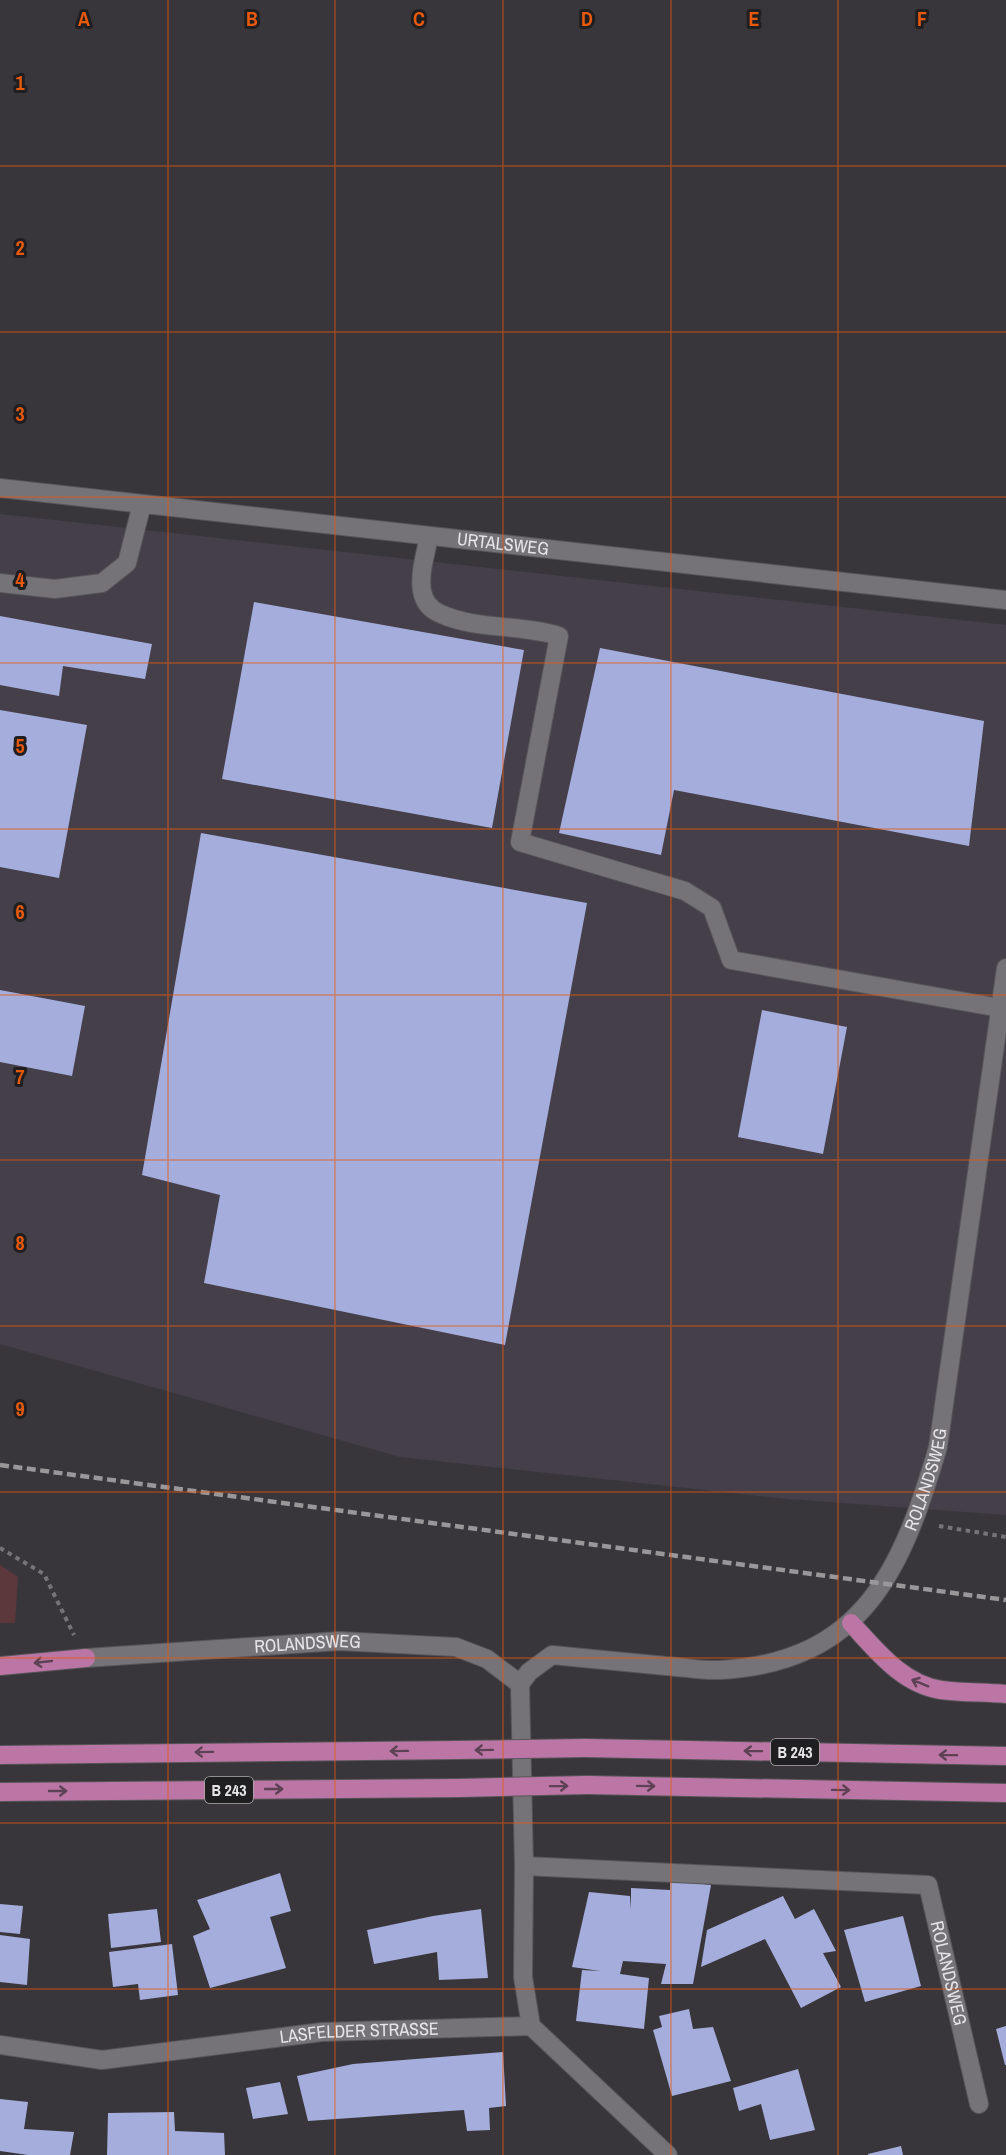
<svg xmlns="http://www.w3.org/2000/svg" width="1006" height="2155" font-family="'Archivo Narrow',sans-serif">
<rect width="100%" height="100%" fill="#39363b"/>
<path fill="#443f49" d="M0 514 1006 625V1515L788 1499 400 1457 0 1344Z"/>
<path fill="#5c383d" d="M0 1565 18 1577 15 1623H0Z"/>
<path fill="#a5addd" d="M254 602 524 650 492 828 222 779Z
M0 616 152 644 145 679 63 666 59 696 0 685Z
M600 648 984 721 969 846 674 790 661 855 559 833Z
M0 710 87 725 59 878 0 867Z
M201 833 587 903 505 1345 204 1283 220 1195 142 1175Z
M0 990 85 1006 72 1076 0 1062Z
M762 1010 847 1027 823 1154 738 1137Z
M280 1873 291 1911 270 1917 286 1968 210 1988 193 1936 210 1929 197 1900Z
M670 1880 711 1885 693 1984H661L666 1964 623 1961 620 1974 649 1978 644 2029 576 2021 582 1970 600 1971 572 1967 589 1892 630 1896 631 1910V1888L670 1890Z
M783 1896 795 1919 814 1909 836 1951 823 1953 841 1987 801 2008 765 1939 701 1967 707 1930Z
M0 1904 23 1906 20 1934 0 1932Z
M157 1909 161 1942 111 1948 108 1914Z
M481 1909 488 1978 439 1980 437 1952 374 1964 367 1930 433 1916Z
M903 1916 921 1986 865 2002 844 1930Z
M0 1935 30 1939 27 1985 0 1982Z
M172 1944 178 1995 140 2000 138 1984 113 1987 109 1952Z
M689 2009 693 2029 713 2027 731 2081 672 2096 653 2030 662 2027 659 2016Z
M1006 2026V2065H1005L996 2029Z
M503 2052 506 2106 489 2108 490 2130 467 2131 464 2110 308 2121 297 2076 353 2064Z
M798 2069 815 2130 770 2140 761 2104 739 2111 733 2088Z
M280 2082 288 2114 253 2119 246 2088Z
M0 2099 28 2102 24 2129 74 2132 70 2155H28L0 2151Z
M174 2112 175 2131 224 2133 225 2155H107L108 2113Z
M901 2146 903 2155H868V2154Z"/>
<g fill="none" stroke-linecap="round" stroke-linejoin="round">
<g stroke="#575559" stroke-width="20">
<g id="service">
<path id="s1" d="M0 488 1006 600"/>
<path d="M429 536C426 553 419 573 422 591 424 602 431 610 441 614 476 630 522 624 559 636L520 842 685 891 712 908 731 960 1000 1008"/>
<path d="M0 583 55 589 102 583 127 563 142 504"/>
</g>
</g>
<g stroke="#575559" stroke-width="20">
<g id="minor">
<path id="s2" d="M86 1658 339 1641 456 1647 487 1659 520 1684 529 1672 552 1655C590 1659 628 1662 666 1666 683 1667 702 1671 720 1670 864 1662 902 1569 938 1447L1006 968"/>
<path d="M520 1684 524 1866 523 1977 531 2026"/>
<path id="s3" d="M524 1866 928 1885 979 2104"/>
<path id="s4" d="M0 2045 102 2060 322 2032 531 2026 668 2155"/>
</g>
</g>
<g stroke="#575559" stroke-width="20">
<path id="trunk" d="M851 1623C876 1650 902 1684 941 1690 963 1693 985 1692 1006 1694
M0 1666 86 1658
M585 1748 1006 1756
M0 1755 457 1750
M587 1785 1006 1793
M0 1792 459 1788"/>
</g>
<path stroke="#767478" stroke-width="4" stroke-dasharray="4.5 4.5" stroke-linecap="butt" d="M939 1526 1006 1537
M0 1548 44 1574 74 1635"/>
<use href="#service" stroke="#767378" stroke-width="18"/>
<use href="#minor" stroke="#767378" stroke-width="18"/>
<use href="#trunk" stroke="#bb76a5" stroke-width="18"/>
<path stroke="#9a979b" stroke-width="4.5" stroke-dasharray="9 4.5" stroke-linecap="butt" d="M0 1465 1006 1600"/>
<g stroke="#575559" stroke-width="20" stroke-linecap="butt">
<path id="trunk-bridge" d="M457 1750 585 1748
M459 1788 587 1785"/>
</g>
<use href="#trunk-bridge" stroke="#bb76a5" stroke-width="18"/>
</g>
<defs><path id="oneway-shaft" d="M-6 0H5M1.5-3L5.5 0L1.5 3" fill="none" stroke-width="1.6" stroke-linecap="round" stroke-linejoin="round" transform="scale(1.5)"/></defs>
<g stroke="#5d4155">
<use href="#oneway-shaft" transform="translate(43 1662) rotate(174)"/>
<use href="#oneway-shaft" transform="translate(920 1683) rotate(-158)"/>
<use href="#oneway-shaft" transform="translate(484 1750) rotate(179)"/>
<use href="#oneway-shaft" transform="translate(399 1751) rotate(179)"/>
<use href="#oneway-shaft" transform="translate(753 1751) rotate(-179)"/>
<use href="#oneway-shaft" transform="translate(204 1752) rotate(179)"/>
<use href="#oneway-shaft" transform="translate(948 1755) rotate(-179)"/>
<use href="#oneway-shaft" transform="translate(559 1786) rotate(-1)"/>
<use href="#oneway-shaft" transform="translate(646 1786) rotate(1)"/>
<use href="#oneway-shaft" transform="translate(274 1789)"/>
<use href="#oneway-shaft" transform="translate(841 1790) rotate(1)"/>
<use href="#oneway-shaft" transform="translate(58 1791)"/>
</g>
<path fill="none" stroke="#e8590c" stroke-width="1.5" stroke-opacity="0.55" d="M168 0V2155M335 0V2155M503 0V2155M671 0V2155M838 0V2155M0 166H1006M0 332H1006M0 497H1006M0 663H1006M0 829H1006M0 995H1006M0 1160H1006M0 1326H1006M0 1492H1006M0 1658H1006M0 1823H1006M0 1989H1006"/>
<g text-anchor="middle" stroke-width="6" stroke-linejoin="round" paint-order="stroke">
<g fill="#1f1e20" stroke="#aaa9ab" stroke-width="1.5">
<rect x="771" y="1739" width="48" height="26" rx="4.5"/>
<rect x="205" y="1777" width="48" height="26" rx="4.5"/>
</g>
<g font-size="16" font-weight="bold" fill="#e6e4e7">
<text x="795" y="1758">B 243</text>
<text x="229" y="1796">B 243</text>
</g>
<g font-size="18" fill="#e6e4e7" stroke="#1f1e20">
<text dy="6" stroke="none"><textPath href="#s1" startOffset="506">URTALSWEG</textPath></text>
<text dy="6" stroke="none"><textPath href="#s2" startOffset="963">ROLANDSWEG</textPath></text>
<text dy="6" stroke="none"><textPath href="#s2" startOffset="222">ROLANDSWEG</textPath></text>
<text dy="6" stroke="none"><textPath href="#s3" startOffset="495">ROLANDSWEG</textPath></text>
<text dy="6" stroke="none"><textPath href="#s4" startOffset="362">LASFELDER STRASSE</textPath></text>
</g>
</g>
<g font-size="20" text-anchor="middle" font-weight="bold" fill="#e8590c" stroke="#1f1e20" stroke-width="6" stroke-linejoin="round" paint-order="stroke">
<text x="84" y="26">A</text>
<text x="252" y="26">B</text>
<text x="419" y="26">C</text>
<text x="587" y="26">D</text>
<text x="754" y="26">E</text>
<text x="922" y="26">F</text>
<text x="20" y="90">1</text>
<text x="20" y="255">2</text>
<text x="20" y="421">3</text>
<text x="20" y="587">4</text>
<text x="20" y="753">5</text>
<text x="20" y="919">6</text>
<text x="20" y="1084">7</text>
<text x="20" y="1250">8</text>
<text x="20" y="1416">9</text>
</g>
</svg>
